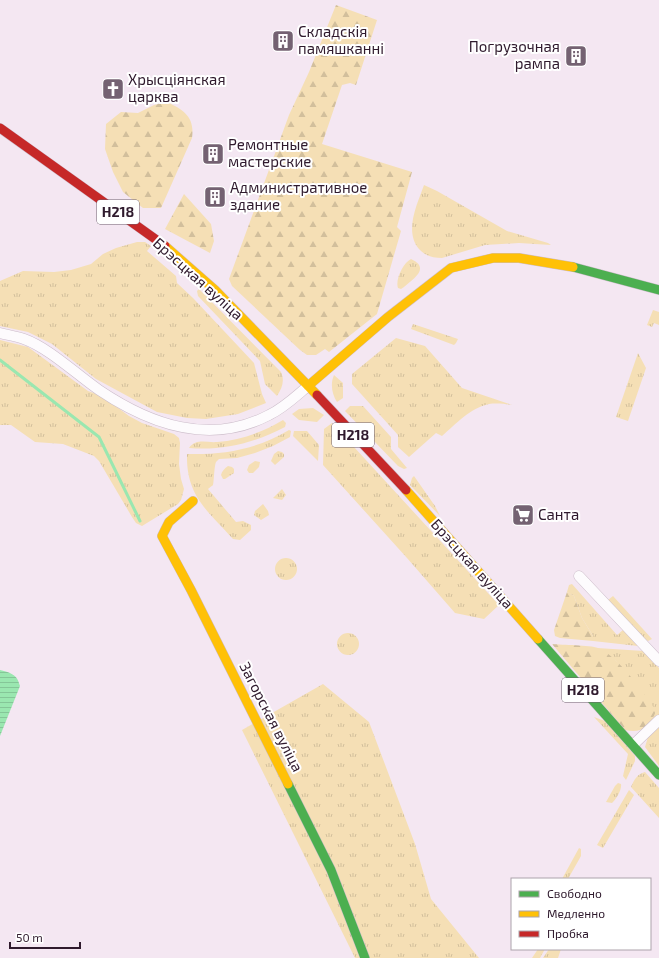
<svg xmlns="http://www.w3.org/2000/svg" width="659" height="958" font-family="'Exo 2',sans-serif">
<defs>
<pattern id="grass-tufts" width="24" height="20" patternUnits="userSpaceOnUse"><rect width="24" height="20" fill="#f5dfb5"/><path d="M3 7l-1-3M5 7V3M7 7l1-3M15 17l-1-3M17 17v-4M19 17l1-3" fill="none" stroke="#d2bf9c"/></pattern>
<pattern id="forest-firs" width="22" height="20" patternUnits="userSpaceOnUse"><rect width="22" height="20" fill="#f5dfb5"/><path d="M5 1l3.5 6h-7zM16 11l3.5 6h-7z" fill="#d2bf9c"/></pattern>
<pattern id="water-rules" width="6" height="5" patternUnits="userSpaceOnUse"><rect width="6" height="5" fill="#9ae7b0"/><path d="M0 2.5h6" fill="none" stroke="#85c698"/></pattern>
</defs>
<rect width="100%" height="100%" fill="#f4e7f2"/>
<path fill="url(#grass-tufts)" d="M424 185 437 191 507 231 548 243 551 245 519 243 485 245 442 258C434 258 425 256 419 249 404 231 417 205 424 185Z
M137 242H145L151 246 147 251 176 276 177 283 193 298 254 363 262 394 266 403 238 414 206 419 187 418 157 412 96 379 52 344 28 332 0 326V281L23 271 54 272 71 270 91 264 103 254 116 248Z
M411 259C431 268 413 279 404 287L401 289 398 288C395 280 403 263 411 259Z
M199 289 281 372C285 381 282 388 277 396L265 384 260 361 198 296 197 291Z
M653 310 659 312V325L654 323 652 327 647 325Z
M413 324 458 339 456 343 454 345 411 329Z
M396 338 425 346 462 388 512 405C505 404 497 403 489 404 470 408 456 424 442 436L436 433 409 457 398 447V435L352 384V374Z
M0 340 28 347 88 391 102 396 129 416 142 423 174 434 179 438 180 443 179 464 181 479 184 489 181 500 178 504 142 526 136 523 132 517 99 461 94 456 63 444 35 442 11 425H0Z
M638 353 646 368 628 421 616 417Z
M334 375 343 383V398L337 402C332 394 330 384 334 375Z
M350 406H363L391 437V449L407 468 404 469 398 466 345 411Z
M313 408 324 415 317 422 299 420 292 414 299 409Z
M283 420 286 423 285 427C255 443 222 451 189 448 196 438 207 443 217 442 241 440 263 432 283 420Z
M332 423 499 605 484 619 455 613 407 558 323 465 324 429Z
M289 430 291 431 290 437 273 446 255 453 237 458 219 459 216 462C214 467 214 483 213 485 213 485 208 489 208 489L236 522 243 521 251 525V530L240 540 233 539C207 510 186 496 187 454 223 455 258 449 289 430Z
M294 431H307L319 445 318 461 293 436Z
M278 451 282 452 284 454V457L275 465 271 461 274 454Z
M255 461 260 462 259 467 253 473H249L247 470 249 465Z
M228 466 232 467 234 469V473L225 479H223L221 475C222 471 224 469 228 466Z
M414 476 435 506 440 516 410 485 412 478Z
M282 489 286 495 282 500 273 498Z
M263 504 268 511 269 515 261 520 254 515 255 511Z
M275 569a11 11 0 1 1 22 0a11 11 0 1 1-22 0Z
M572 584 617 635 623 630 638 646 593 641V636L582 618 574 596 567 592 569 585Z
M613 596 652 639 648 641 645 639 608 600Z
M337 644a11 11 0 1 1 22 0a11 11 0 1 1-22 0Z
M597 648 644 651 659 668V716L652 722 628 675 616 661Z
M323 684 369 722 415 844 431 899 479 958H355L242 730Z
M594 717 605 721 635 756V761L626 780 623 776 628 754Z
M659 726V766L645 747 648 737Z
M645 772 659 788V818L631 787C634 780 637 774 645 772Z
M618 783 621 784C622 790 616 799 612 803L606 802 615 786Z
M629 790 634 795 603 848 597 845Z
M579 848 581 849V856L568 879H562Z
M538 949H545L540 958H532Z
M549 949H561L558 958H543Z"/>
<path fill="url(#forest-firs)" d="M336 5 377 20 356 85 350 83 342 85 322 144 412 172 397 227 401 231 377 314 329 352 325 349 316 355H307L300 350 232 286 229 279 289 115 309 72Z
M167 102C184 110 195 117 192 138L161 208H143L123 192 113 172 105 149 106 124 121 112 138 113 154 105Z
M184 194 211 224 214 241 210 253 165 229Z
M567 592 574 596 582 618 593 636V641L560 638 555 636 554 630Z
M552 644C562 645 590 645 598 648 617 655 645 694 656 711 650 726 642 734 625 730Z"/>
<path fill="url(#water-rules)" d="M0 670C11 673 17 674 20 686L0 736Z"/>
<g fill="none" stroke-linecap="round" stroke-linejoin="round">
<path stroke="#9ae7b0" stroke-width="3" d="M0 360 99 437 140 521"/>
<g stroke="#ccbdca" stroke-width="11">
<path id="street" d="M0 333C8 335 16 336 24 339 49 348 76 374 99 390 151 425 210 446 269 415 284 408 296 396 308 386
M579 576 659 661
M633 745 659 720"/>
</g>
<g stroke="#ccbdca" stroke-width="10">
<path id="fast" d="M573 267 659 290
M538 639 659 775
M288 784 331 870 365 958"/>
</g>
<g stroke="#ccbdca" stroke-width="10">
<path id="slow" d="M165 246 215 290 317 395
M308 386 388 317 451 268 493 258H519L573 267
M406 490 538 639
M193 501 169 522 162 536 191 590 288 784"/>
</g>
<g stroke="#ccbdca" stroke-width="10">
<path id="jam" d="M0 128 165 246
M317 395 406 490"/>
</g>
<use href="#street" stroke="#fdfbfd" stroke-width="10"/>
<use href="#fast" stroke="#4caf50" stroke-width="9"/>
<use href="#slow" stroke="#ffc107" stroke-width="9"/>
<use href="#jam" stroke="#c62828" stroke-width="9"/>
</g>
<defs>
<g id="building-square" transform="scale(1.15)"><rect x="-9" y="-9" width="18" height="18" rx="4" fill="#746272" stroke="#fff"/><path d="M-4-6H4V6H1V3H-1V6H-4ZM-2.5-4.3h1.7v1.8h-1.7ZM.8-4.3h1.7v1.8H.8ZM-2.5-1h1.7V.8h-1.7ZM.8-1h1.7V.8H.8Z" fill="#fff"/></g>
<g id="church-square" transform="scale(1.15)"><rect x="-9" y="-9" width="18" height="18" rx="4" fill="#746272" stroke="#fff"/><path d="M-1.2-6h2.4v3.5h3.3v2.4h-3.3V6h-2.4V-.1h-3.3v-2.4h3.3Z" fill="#fff"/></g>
<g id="supermarket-square" transform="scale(1.15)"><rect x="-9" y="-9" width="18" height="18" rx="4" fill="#746272" stroke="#fff"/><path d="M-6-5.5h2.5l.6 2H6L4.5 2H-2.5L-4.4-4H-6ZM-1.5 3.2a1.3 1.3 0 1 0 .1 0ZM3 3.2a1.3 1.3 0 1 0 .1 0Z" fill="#fff"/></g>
</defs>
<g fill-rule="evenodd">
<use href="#building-square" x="283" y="41"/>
<use href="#building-square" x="576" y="56"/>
<use href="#church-square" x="113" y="89"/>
<use href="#building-square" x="213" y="154"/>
<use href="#building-square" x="215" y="197"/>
<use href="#supermarket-square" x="523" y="515"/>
</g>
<g text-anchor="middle" stroke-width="4" stroke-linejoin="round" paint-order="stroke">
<g fill="#fff" stroke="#6d5f6c" stroke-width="1">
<rect x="97" y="200" width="42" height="24" rx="3"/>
<rect x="332" y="423" width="42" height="24" rx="3"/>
<rect x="562" y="678" width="42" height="24" rx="3"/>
</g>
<g font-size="14" font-weight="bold" fill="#2f1a2d">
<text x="118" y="217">Н218</text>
<text x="353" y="440">Н218</text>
<text x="583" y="695">Н218</text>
</g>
<g font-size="15" fill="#2f1a2d" stroke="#fff" text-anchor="start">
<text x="298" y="37">Складскія<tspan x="298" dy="17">памяшканні</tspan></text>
<text x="560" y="52" text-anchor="end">Погрузочная<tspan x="560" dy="17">рампа</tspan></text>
<text x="128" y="85">Хрысціянская<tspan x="128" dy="17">царква</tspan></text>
<text x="228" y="150">Ремонтные<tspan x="228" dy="17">мастерские</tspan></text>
<text x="230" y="193">Административное<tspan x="230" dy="17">здание</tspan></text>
<text x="538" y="520">Санта</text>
</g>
<g font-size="15" fill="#2f1a2d" stroke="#fff">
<text transform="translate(198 279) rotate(42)" y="5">Брэсцкая вуліца</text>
<text transform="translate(472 564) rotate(48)" y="5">Брэсцкая вуліца</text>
<text transform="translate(271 717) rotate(63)" y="5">Загорская вуліца</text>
</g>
</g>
<rect x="511" y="878" width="140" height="72" fill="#ffffff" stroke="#aca3ab"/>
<rect x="519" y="891" width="20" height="6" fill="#4caf50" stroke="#aca3ab"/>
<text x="547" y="898" font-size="12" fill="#2f1a2d">Свободно</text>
<rect x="519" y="911" width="20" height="6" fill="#ffc107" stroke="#aca3ab"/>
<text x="547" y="918" font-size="12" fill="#2f1a2d">Медленно</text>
<rect x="519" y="931" width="20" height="6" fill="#c62828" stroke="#aca3ab"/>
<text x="547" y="938" font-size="12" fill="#2f1a2d">Пробка</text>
<path d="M10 942v6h70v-6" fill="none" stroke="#2f1a2d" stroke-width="2"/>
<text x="16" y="942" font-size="12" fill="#2f1a2d" stroke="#ffffff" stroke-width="3" paint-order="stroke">50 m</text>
</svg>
